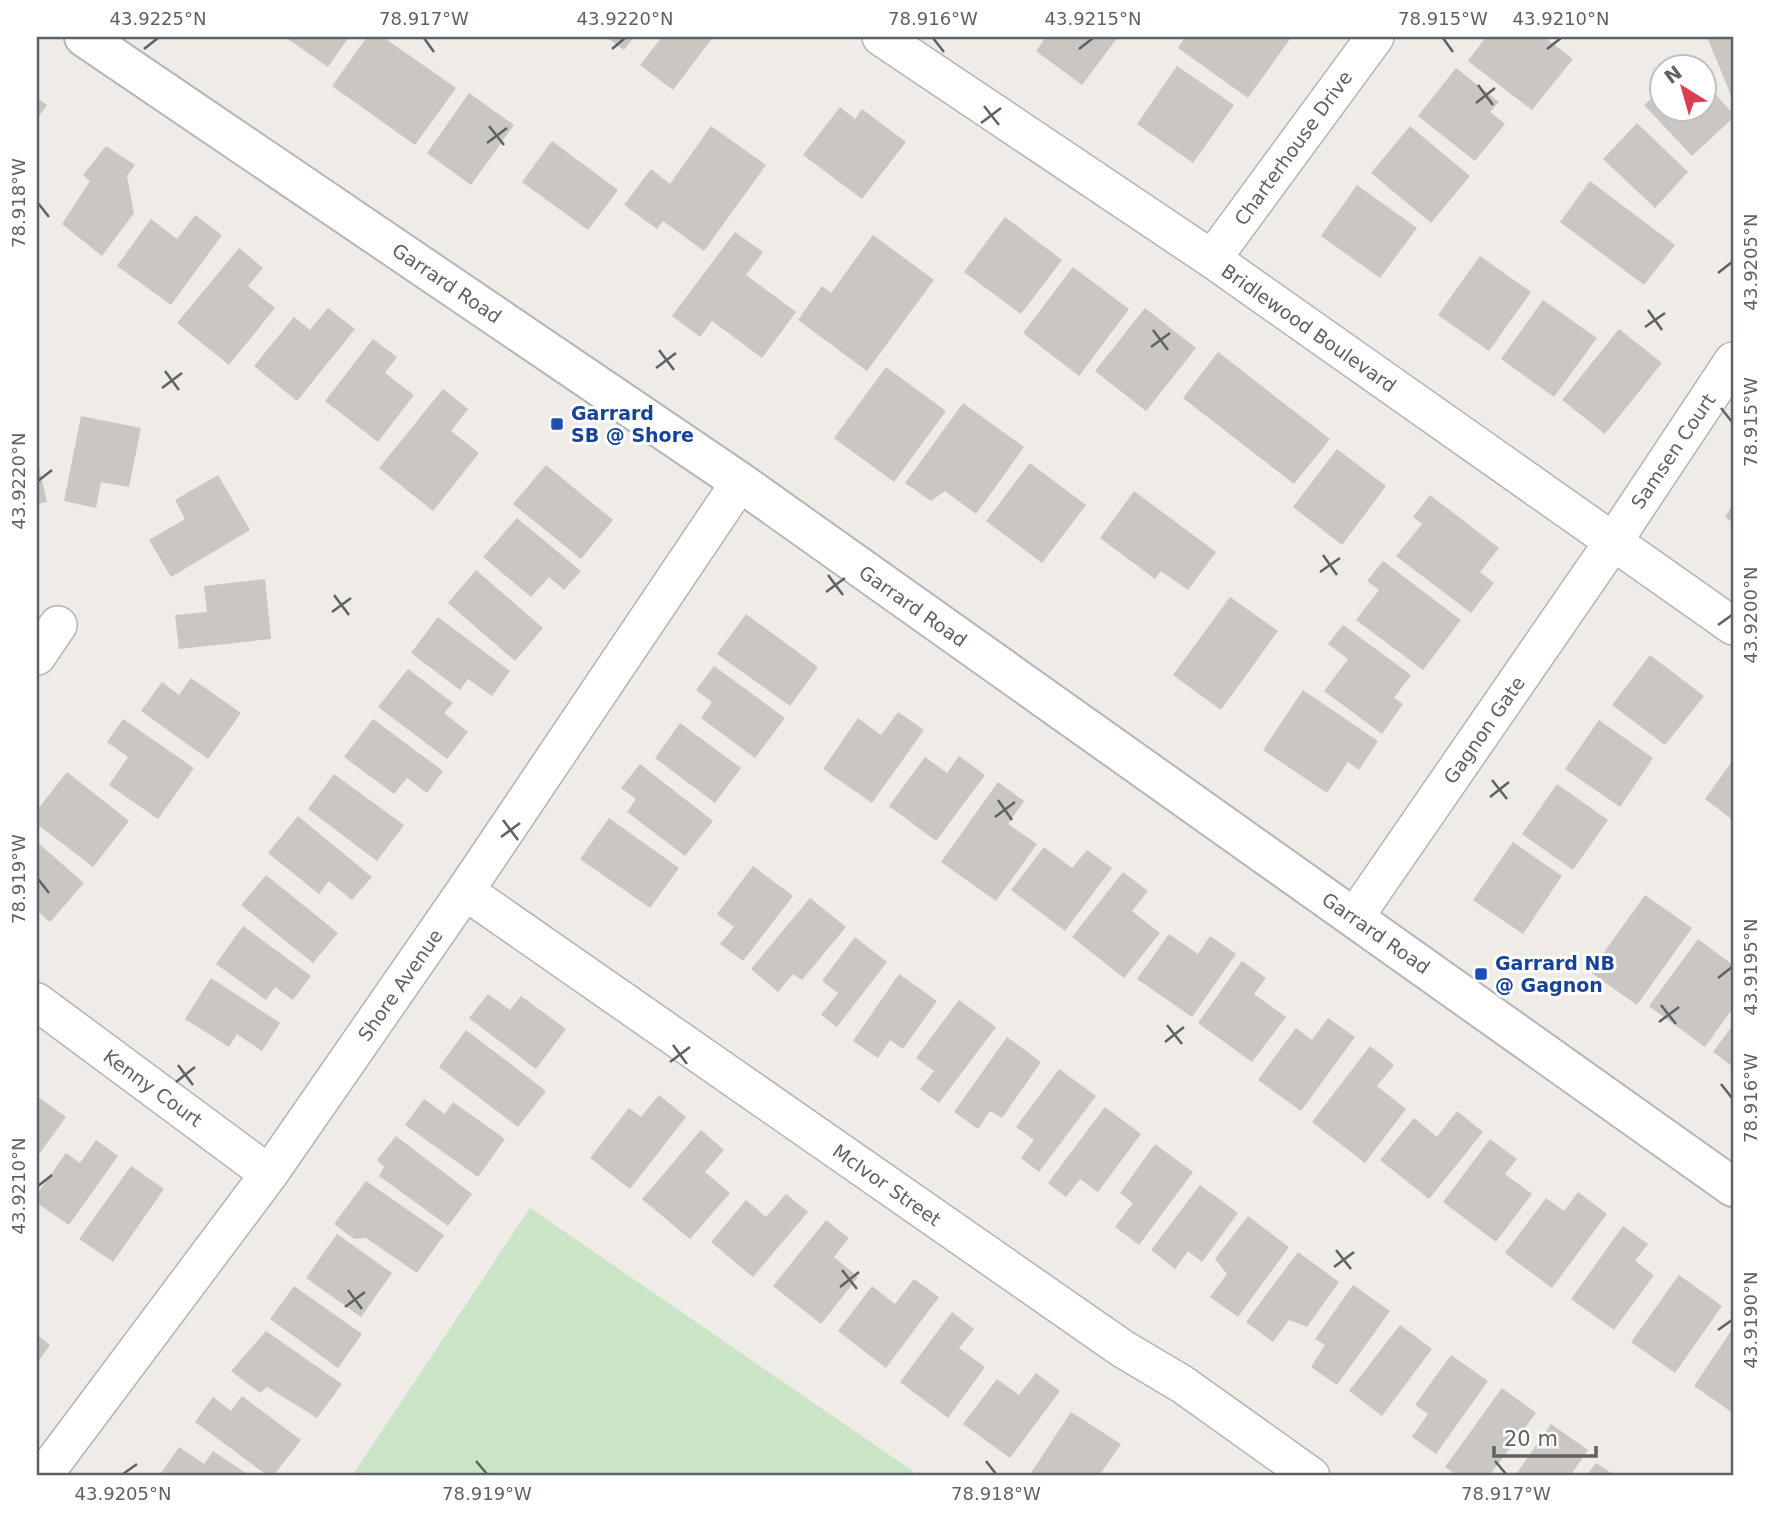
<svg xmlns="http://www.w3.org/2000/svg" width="1770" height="1513" font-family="'DejaVu Sans',sans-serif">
<rect width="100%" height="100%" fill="#efebe6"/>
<path fill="#cae4c5" d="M530 1208 920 1476H352Z"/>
<path fill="#cac6c2" d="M285 37H349L328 67Z
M367 37H383L456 88 415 145 332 86Z
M606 37H634L624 50Z
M662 37H713L673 90 640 65Z
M1046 37H1118L1082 85 1036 51Z
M1185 37H1288L1290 39 1248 98 1178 48Z
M1486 37H1544L1573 59 1532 110 1468 61Z
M1707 37H1733V100Z
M1177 66 1234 105 1193 163 1137 124Z
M1456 68 1499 102 1490 112 1505 124 1475 161 1418 116Z
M1704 81 1733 114V118L1692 156 1644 105 1662 89V108H1704Z
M469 93 514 125 471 185 427 153Z
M37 98 47 105 37 119Z
M840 107 855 119 862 109 906 142 862 199 803 155Z
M1637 123 1688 172 1655 208 1603 159Z
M711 126 766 165 704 251 663 221 657 229 624 205 651 169 670 184Z
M1410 126 1470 176 1431 223 1371 173Z
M552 141 618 190 588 230 522 182Z
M106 146 135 165 127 176 134 213 102 256 62 224 90 181 83 175Z
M1590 181 1675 245 1644 285 1560 222Z
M1357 185 1417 228 1380 278 1321 236Z
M195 215 222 235 171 305 117 266 151 219 177 239Z
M1005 217 1062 260 1021 314 964 272Z
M735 232 763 252 746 275 796 312 762 358 712 321 700 337 672 316Z
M873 235 934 280 867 371 798 320 822 286 831 293Z
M239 248 263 268 248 286 275 308 229 365 177 323Z
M1480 256 1531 292 1489 351 1438 315Z
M1073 267 1129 309 1079 376 1023 333Z
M1543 300 1597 338 1554 397 1501 359Z
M328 308 355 329 297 401 254 366 294 317 310 330Z
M1145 308 1196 348 1146 411 1095 371Z
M1619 329 1662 363 1605 434 1562 400Z
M373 339 397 357 385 373 414 395 378 442 325 401Z
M1218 352 1330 439 1294 484 1183 398Z
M886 367 946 411 894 482 834 438Z
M443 389 468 409 451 431 479 453 433 511 379 468Z
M963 403 1024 447 976 514 945 491 931 501 905 483Z
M81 416 141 428 129 487 101 482 96 508 64 501Z
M1337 449 1386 486 1342 545 1293 507Z
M37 458 47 502 37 504Z
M1030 463 1086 505 1042 563 986 521Z
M546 465 613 520 581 559 513 504Z
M218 475 250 530 171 577 149 540 185 519 175 500Z
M1134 491 1216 552 1188 590 1161 571 1155 579 1100 538Z
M1430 495 1499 548 1480 572 1494 583 1471 613 1396 556 1422 524 1413 517Z
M1733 504V523L1725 517Z
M517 518 581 571 564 590 549 577 531 597 483 557Z
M1383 561 1461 620 1423 670 1356 620 1379 590 1367 581Z
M476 570 543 628 515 661 448 603Z
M265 579 271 639 179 649 175 615 207 612 204 586Z
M1230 597 1278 631 1221 710 1173 675Z
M746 614 818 667 790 706 717 654Z
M438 617 510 671 492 696 468 679 460 690 411 653Z
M1343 625 1411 675 1394 698 1403 704 1382 734 1324 691 1348 659 1328 644Z
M1650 655 1704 696 1665 745 1612 705Z
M714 666 785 718 755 758 701 718 712 702 696 690Z
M408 669 453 703 444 713 468 732 447 759 378 707Z
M191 678 241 713 208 759 141 711 162 682 179 695Z
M1303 690 1378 741 1359 770 1348 762 1327 793 1263 750Z
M898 712 924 730 872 803 823 769 858 718 881 735Z
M123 719 194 768 158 819 109 785 128 757 107 742Z
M373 719 443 771 427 793 407 778 394 794 344 757Z
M1599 720 1653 758 1620 807 1565 769Z
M680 723 741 768 715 803 655 758Z
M959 756 985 775 936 841 889 806 925 757 947 773Z
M1733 760V820L1705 799Z
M640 764 713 821 685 856 627 812 636 799 621 788Z
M67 772 129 821 93 867 37 824V810Z
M334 774 404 825 377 861 308 809Z
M998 782 1024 801 1008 824 1037 844 996 901 941 862Z
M1557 784 1608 820 1573 870 1522 834Z
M298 816 372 877 352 900 329 881 319 894 268 853Z
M609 818 679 868 650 908 580 859Z
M37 842 84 883 50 922 37 911Z
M1513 842 1562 876 1523 934 1473 900Z
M1044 847 1072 868 1087 850 1112 868 1065 931 1011 890Z
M753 866 793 896 743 961 720 944 734 927 717 914Z
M1123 872 1148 891 1132 911 1160 933 1124 978 1072 937Z
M266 875 338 933 313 963 241 905Z
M1645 895 1692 928 1637 1005 1590 972Z
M810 898 846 927 802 980 793 974 778 992 751 969Z
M243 926 311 976 293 1000 275 987 266 1000 216 964Z
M1169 934 1198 954 1210 936 1236 954 1192 1017 1137 979Z
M855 937 887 962 837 1027 821 1015 838 993 822 981Z
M1698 939 1733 965V1008L1705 1047 1649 1006Z
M1242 961 1266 978 1254 994 1286 1017 1252 1062 1198 1023Z
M899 974 937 1001 903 1049 890 1040 878 1058 853 1041Z
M211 978 280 1023 262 1051 237 1034 229 1047 185 1019Z
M488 994 510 1010 521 996 566 1029 536 1069 469 1018Z
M959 1000 996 1027 939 1103 920 1089 934 1071 916 1058Z
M1328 1018 1355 1037 1301 1111 1258 1080 1296 1028 1312 1040Z
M1733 1025V1067L1713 1052Z
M466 1030 546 1091 518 1127 439 1067Z
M1007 1037 1041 1062 1002 1118 990 1111 978 1129 954 1112Z
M1370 1046 1394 1065 1377 1086 1406 1109 1365 1163 1312 1122Z
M1059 1069 1096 1096 1039 1172 1021 1158 1034 1140 1016 1127Z
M659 1095 686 1117 630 1189 590 1158 629 1108 641 1117Z
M37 1096 66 1117 37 1157Z
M424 1099 445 1114 453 1102 505 1139 478 1177 405 1125Z
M1105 1107 1141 1134 1098 1192 1080 1179 1066 1197 1048 1183Z
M1457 1111 1483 1132 1429 1199 1380 1160 1414 1118 1437 1137Z
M701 1130 724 1150 705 1172 730 1193 690 1239 642 1199Z
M396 1136 472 1194 448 1226 379 1176 384 1167 377 1160Z
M1490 1139 1517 1159 1505 1174 1532 1194 1496 1242 1443 1202Z
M96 1140 118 1156 69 1225 37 1203V1194L66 1153 80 1163Z
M1155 1144 1193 1172 1139 1245 1115 1227 1133 1203 1120 1193Z
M131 1166 164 1189 113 1262 79 1239Z
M366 1181 444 1235 417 1273 366 1238 354 1239 334 1224Z
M1200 1185 1238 1213 1202 1262 1188 1251 1175 1269 1151 1250Z
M1578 1192 1607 1214 1552 1288 1505 1253 1546 1198 1564 1211Z
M786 1194 808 1212 753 1277 711 1242 746 1200 766 1217Z
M1248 1216 1289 1247 1238 1317 1210 1297 1227 1274 1215 1259Z
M826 1220 849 1238 834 1257 858 1277 821 1324 773 1286Z
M1623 1226 1648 1244 1635 1261 1654 1275 1614 1330 1571 1299Z
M337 1234 392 1273 361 1317 306 1278Z
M1298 1252 1339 1282 1307 1327 1289 1320 1273 1342 1246 1322Z
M1679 1275 1722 1306 1675 1373 1631 1342Z
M914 1279 939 1297 886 1368 838 1331 872 1286 895 1304Z
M1353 1285 1390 1311 1337 1385 1311 1367 1325 1345 1315 1339Z
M294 1286 362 1334 338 1368 270 1319Z
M952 1312 974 1329 959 1348 985 1367 948 1418 900 1382Z
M1400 1325 1432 1349 1382 1416 1349 1391Z
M1733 1328V1413L1694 1386Z
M266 1331 342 1384 317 1418 267 1387 260 1393 231 1371Z
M37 1335 50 1345 37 1363Z
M1451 1355 1488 1381 1436 1454 1412 1437 1428 1414 1415 1405Z
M1036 1373 1060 1391 1010 1458 963 1424 997 1379 1019 1395Z
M1502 1388 1536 1413 1489 1476H1458L1445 1467Z
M242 1396 301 1440 273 1476H268L195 1422 213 1397 231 1411Z
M1071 1412 1121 1444 1099 1476H1029Z
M1551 1424 1588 1450 1570 1476H1515Z
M179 1447 204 1464 213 1451 250 1476H165L161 1473Z
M1596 1463 1616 1476H1586Z"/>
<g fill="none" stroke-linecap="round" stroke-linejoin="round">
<g stroke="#b1b4b7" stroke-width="40">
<path id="street" d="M881 37 1212 259 1733 626
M1212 259 1375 37
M37 656 58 625
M465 891 1123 1349 1182 1384 1311 1476
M1354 918 1613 542 1733 361
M37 1002 269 1174
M43 1476 269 1174 465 891 740 482"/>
</g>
<g stroke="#b2b6b9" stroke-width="42">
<path id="secondary" d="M84 37 740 482 1733 1187"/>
</g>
<use href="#street" stroke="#fff" stroke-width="37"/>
<use href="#secondary" stroke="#fff" stroke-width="38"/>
</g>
<path fill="none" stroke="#5e6265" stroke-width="2.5" d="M424 38 434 52M933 38 944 52M1443 38 1453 52M144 49 158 38M612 49 625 38M1079 49 1093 38M1547 49 1561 38M1478 85 1493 105M1476 103 1495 88M984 106 999 125M981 123 1001 108M489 126 504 145M487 143 507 128M38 203 49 217M1718 273 1732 262M1648 310 1662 330M1645 327 1665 313M1153 330 1168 350M1151 347 1170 333M659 350 674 370M656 368 676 353M165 371 179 390M162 388 182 373M1721 408 1732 422M38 481 52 470M1323 555 1337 575M1320 572 1340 558M828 575 843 595M826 592 845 578M334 595 349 615M332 612 351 598M1718 625 1732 615M1492 780 1507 799M1490 797 1509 782M998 800 1012 820M995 817 1015 802M503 820 518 840M501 837 520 823M38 879 49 893M1718 978 1732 967M1661 1005 1676 1024M1659 1022 1679 1007M1167 1025 1182 1044M1165 1042 1184 1027M673 1045 687 1064M670 1062 690 1047M178 1065 193 1085M176 1082 195 1067M1721 1084 1732 1098M38 1186 52 1175M1336 1250 1351 1269M1334 1267 1354 1252M842 1270 857 1289M840 1287 859 1272M348 1290 362 1309M345 1307 365 1292M1718 1330 1732 1320M476 1461 487 1474M986 1461 996 1474M1495 1461 1506 1474M123 1474 137 1464"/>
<g fill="#1a4fb4" stroke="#fff" stroke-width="2.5">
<rect x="550" y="417" width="14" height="14" rx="3.5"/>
<rect x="1474" y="967" width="14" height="14" rx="3.5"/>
</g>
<g text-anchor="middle" stroke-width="6" stroke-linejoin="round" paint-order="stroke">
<g font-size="19" fill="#5e6265" stroke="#fff">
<text transform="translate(1293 148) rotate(-54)" y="7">Charterhouse Drive</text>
<text transform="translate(447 283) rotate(34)" y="7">Garrard Road</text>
<text transform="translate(1309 328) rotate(35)" y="7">Bridlewood Boulevard</text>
<text transform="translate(1673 451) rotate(-56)" y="7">Samsen Court</text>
<text transform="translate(913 606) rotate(35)" y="7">Garrard Road</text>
<text transform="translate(1484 730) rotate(-55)" y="7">Gagnon Gate</text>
<text transform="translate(1376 933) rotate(35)" y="7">Garrard Road</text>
<text transform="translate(400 985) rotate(-55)" y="7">Shore Avenue</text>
<text transform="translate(153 1088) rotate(36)" y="7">Kenny Court</text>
<text transform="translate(887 1185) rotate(35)" y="7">McIvor Street</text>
</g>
<g font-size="19" font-weight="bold" fill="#164399" stroke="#fff" text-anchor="start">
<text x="571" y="420">Garrard<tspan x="571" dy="22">SB @ Shore</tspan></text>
<text x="1495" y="970">Garrard NB<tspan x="1495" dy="22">@ Gagnon</tspan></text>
</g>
</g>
<rect width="1770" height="1513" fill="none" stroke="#ffffff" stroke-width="77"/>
<g transform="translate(1683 88) rotate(323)"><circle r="33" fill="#ffffff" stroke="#bfc0c1" stroke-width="2"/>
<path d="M0-5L12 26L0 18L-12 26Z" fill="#dc3f4f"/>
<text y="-10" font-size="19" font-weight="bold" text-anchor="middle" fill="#5e6265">N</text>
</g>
<path d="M1494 1446v10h102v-10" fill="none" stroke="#5e6265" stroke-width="3.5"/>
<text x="1504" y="1446" font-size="21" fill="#5e6265" stroke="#ffffff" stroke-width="5" paint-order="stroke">20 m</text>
<rect x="38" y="38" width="1694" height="1436" fill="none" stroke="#5e6265" stroke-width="2.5"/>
<g font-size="18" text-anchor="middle" fill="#5e6265">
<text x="158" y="25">43.9225°N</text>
<text x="424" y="25">78.917°W</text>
<text x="625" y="25">43.9220°N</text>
<text x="933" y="25">78.916°W</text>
<text x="1093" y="25">43.9215°N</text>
<text x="1443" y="25">78.915°W</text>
<text x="1561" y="25">43.9210°N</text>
<text transform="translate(19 203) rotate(-90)" y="6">78.918°W</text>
<text transform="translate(1751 262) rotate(-90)" y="6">43.9205°N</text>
<text transform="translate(1751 422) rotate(-90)" y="6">78.915°W</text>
<text transform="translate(19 481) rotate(-90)" y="6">43.9220°N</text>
<text transform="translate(1751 615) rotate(-90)" y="6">43.9200°N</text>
<text transform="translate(19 879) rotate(-90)" y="6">78.919°W</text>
<text transform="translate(1751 967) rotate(-90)" y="6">43.9195°N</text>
<text transform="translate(1751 1098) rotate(-90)" y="6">78.916°W</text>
<text transform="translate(19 1186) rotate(-90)" y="6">43.9210°N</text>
<text transform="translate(1751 1320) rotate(-90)" y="6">43.9190°N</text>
<text x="123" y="1500">43.9205°N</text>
<text x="487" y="1500">78.919°W</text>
<text x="996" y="1500">78.918°W</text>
<text x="1506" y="1500">78.917°W</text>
</g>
</svg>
